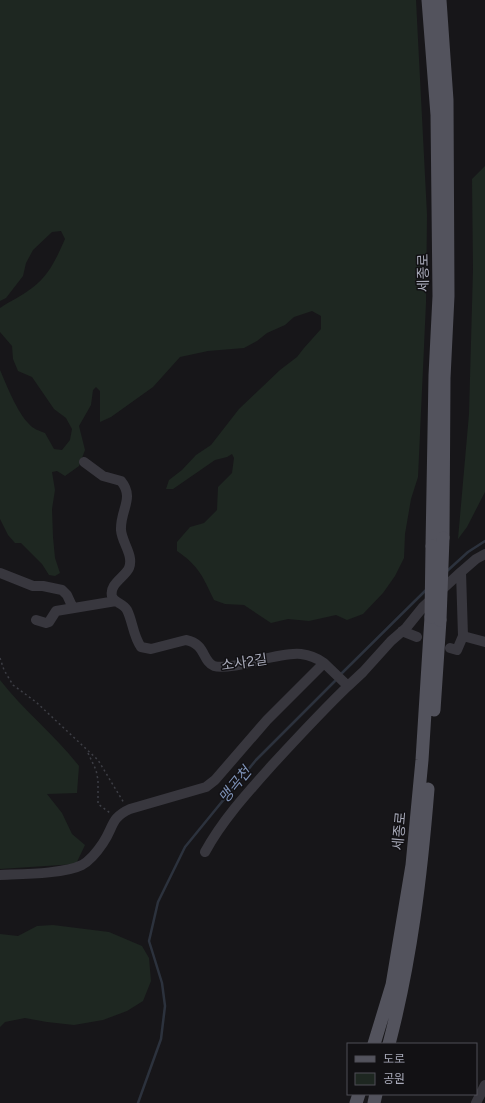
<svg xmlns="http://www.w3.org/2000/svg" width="485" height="1103" font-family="Figtree,'Noto Sans KR',sans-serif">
<rect width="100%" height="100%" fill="#171619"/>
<path fill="#1e2721" d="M0 0H416L427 215 426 303 418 477 411 499 405 534 404 558 395 576 383 593 363 614 347 620 336 615 309 621 288 619 271 623 244 605 225 604 214 600C203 577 199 566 177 551V542L190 527 204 523 217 510 218 487 232 473 234 458 232 454 227 457 215 460 173 489H166L169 480 182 470 196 455 211 445 239 409 280 370 297 357 304 348 321 329V316L312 311 294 317 285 325 267 333 257 341 244 348 208 351 180 357 153 387 111 417 100 422V391L96 387 93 390 91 405 79 426 85 450 79 466 65 476 57 471 52 472 55 490 52 509 53 537 55 558 60 573 55 576 49 575 42 564 21 543H15L8 535 0 519V370C7 386 17 412 29 424 33 429 40 431 45 433L54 449 62 450 70 440 72 429 66 418 54 409 32 377 18 371 13 359 12 346 0 332V308C10 301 22 296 32 288 49 276 57 257 65 239L61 231 52 232 33 250 26 263 23 276 6 298 0 301Z
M485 166V492L467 527 458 539 469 414 473 269 472 179Z
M0 680C24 711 55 735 79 766L77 793 47 794 62 813 72 834 85 845 76 864 0 869Z
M53 925 109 932 142 946 149 958 151 981 143 1001 127 1011 103 1020 74 1025 47 1022 25 1018 5 1022 0 1027V934L18 936 37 926Z"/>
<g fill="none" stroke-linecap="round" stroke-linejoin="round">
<path stroke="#2c323d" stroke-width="2.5" d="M446 572 468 552 485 541
M340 675 426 590
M138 1103 161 1039 165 1006 162 983 149 941 158 902 185 847 256 760 337 679"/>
<path stroke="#3d3e45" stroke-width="1.5" stroke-dasharray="2 3" stroke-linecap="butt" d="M0 658 4 670 13 685 36 702 98 760 124 803
M88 753 96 770 98 780V804L110 813"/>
<path stroke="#38373e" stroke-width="10" d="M84 462 103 476 121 481C135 498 120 510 121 530 122 543 134 555 129 568 125 577 109 584 112 596 114 603 123 603 127 610 133 622 133 636 141 647L151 649 186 640C206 644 202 661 214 666 221 668 231 666 238 665 255 662 286 652 301 654 310 655 317 658 324 663
M0 573 33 586H43L62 590 67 595 73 608
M36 620 46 623 49 622 56 611 116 601
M402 631 417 637
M463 636 485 642
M450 648 457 650 463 636 461 572
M205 852C223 819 249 791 274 763 298 737 322 711 348 686
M0 875C21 874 64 874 82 865 91 860 97 852 103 843 114 827 110 818 130 809L206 787 215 780 267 720 324 663 348 686 363 672 391 641 406 628 423 607 461 572 476 559 485 554
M476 1103 485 1085"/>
<path stroke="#53535d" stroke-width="13" d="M428 0 437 115 439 296 435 375 432 546
M440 0 447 100 448 296 444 378 443 538
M434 710 440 620
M374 1044 392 985 412 865 422 760 431 617
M389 1044C411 960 421 876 428 789
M356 1103 359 1094
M374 1103 376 1094"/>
<path stroke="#53535d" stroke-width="13" d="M431 617 432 546
M440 620 443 538"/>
</g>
<g text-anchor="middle" stroke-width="3" stroke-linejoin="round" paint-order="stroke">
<g font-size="14" fill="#a8aab9" stroke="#121114">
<text transform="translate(423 273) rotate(-91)" y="5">세종로</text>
<text transform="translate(244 662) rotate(-8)" y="5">소사2길</text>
<text transform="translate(399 831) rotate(-85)" y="5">세종로</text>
</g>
<g font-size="15" font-style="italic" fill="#7d91b6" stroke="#121114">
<text transform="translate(235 785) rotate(-51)" y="5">맹곡천</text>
</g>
</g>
<rect x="347" y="1043" width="130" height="52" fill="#121114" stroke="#4e4e56"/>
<rect x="355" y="1056" width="20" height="6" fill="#53535d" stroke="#4e4e56"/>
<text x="383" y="1063" font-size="12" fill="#a8aab9">도로</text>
<rect x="355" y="1073" width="20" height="12" fill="#1e2721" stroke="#4e4e56"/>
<text x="383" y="1083" font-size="12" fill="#a8aab9">공원</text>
</svg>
